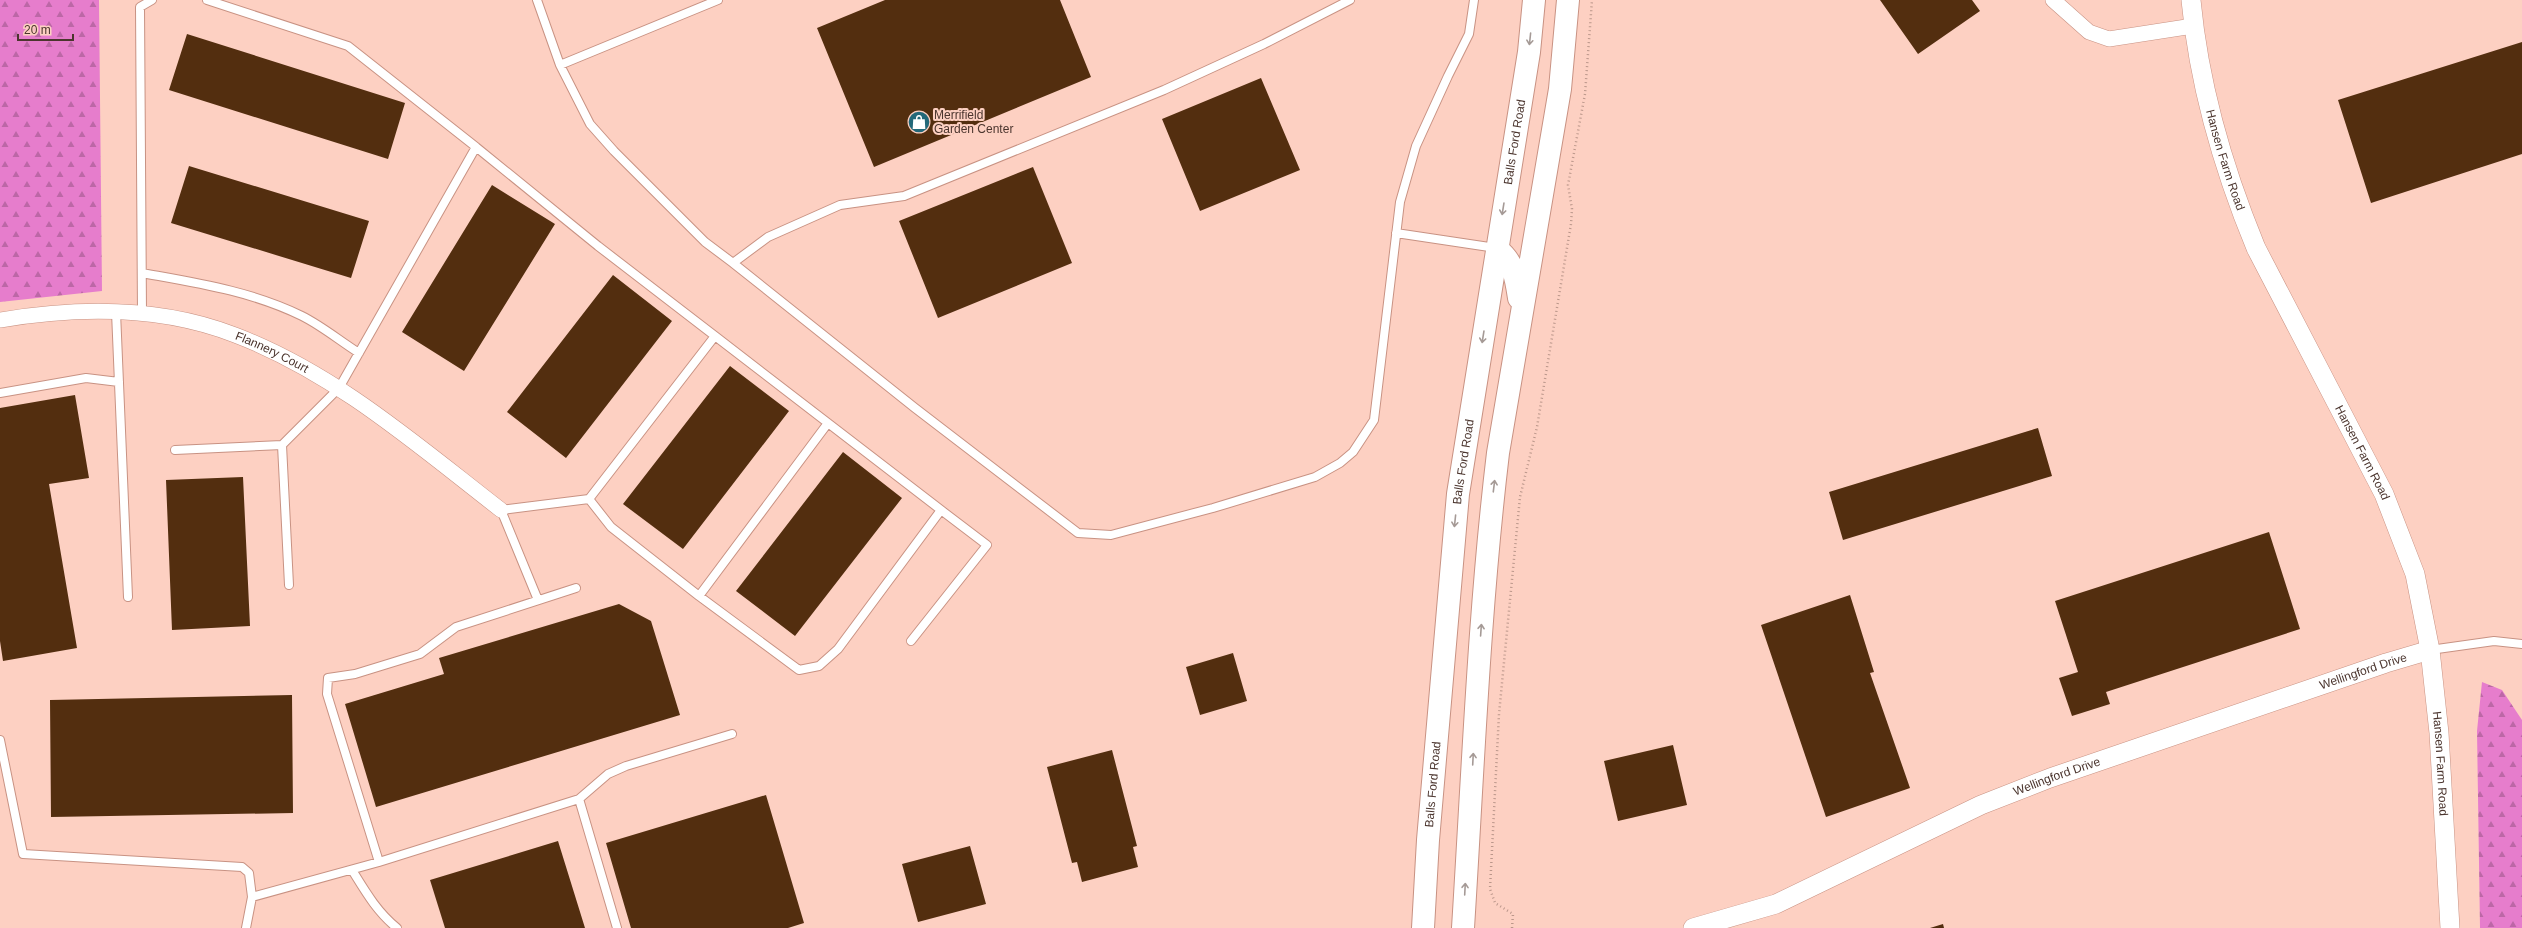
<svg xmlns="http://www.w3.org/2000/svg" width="2522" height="928" font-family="Arial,sans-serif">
<defs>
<pattern id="forest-firs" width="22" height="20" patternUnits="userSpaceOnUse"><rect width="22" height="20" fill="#e67dcc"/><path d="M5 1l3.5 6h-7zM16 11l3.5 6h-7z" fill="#bc67a6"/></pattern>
</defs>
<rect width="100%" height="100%" fill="#fdd0c2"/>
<path fill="url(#forest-firs)" d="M0 0H99L102 291 0 302Z
M2482 682 2502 690 2522 720V928H2480L2477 731Z"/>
<path fill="#532e0f" d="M885 0H1060L1091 77 874 167 817 28Z
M1880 0H1972L1980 11 1918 54Z
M187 34 405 103 388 159 169 90Z
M2522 42V154L2371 203 2338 100Z
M1261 78 1300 170 1200 211 1162 119Z
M189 166 369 221 351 278 171 223Z
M1033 167 1072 263 938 318 899 221Z
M492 185 555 224 464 371 402 332Z
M613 275 672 321 566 458 507 412Z
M730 366 789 411 683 549 623 504Z
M75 395 89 478 49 484 77 648 3 661 0 641V408Z
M2038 428 2052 476 1843 540 1829 492Z
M843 452 902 498 795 636 736 591Z
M243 477 250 626 172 630 166 480Z
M2269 532 2300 629 2106 692 2110 704 2072 716 2059 678 2078 672 2055 601Z
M1850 595 1874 672 1870 673 1910 788 1826 817 1761 625Z
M619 604 651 621 680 715 376 807 345 704 444 674 439 658Z
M1233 653 1247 701 1200 715 1186 667Z
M292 695 293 813 51 817 50 700Z
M1673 745 1687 805 1618 821 1604 761Z
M1112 750 1137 846 1133 847 1138 867 1082 882 1077 862 1072 863 1047 767Z
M766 795 804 923 788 928H631L606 843Z
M558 841 585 928H445L430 880Z
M970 846 986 904 918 922 902 864Z
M1943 924 1944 928H1930Z"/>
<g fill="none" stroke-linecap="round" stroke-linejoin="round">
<g stroke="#c89283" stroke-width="10">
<path id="service" d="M207 0 348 46 476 147 339 388 282 445 289 585
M537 0 560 65 718 0
M560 65 590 124 614 151 705 242 733 263 768 237 840 205 904 196 1164 90 1264 44 1350 0
M476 147 598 246 715 336 589 499 501 510 538 600
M1396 233 1496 248
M733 263 915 408 1078 533 1111 535 1213 508 1315 477 1340 463 1353 452 1374 420 1400 202 1416 146 1448 76 1469 34 1474 0
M142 273C197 283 251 291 302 316 322 326 340 341 359 353
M116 312 128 597
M142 314 140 7 152 0
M715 336 941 510
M0 393 86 378 119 382
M175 450 282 445
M589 499 611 527 699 596 799 670 819 666 838 649 941 510 987 545 911 641
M699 596 828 423
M2430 650 2494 641 2522 644
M0 740 23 854 242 867 249 873 252 897
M579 799 608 774 626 766 732 734
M379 862 327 694 328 678 355 674 420 654 456 627 576 588
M352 870C365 891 377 912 397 928
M246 928 252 897 379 862 579 799 617 928"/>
</g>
<g stroke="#c89283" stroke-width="16">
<g id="minor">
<path d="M2053 0 2089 32 2109 39 2193 26"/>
<path id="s1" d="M0 320C77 307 161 306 235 335 335 373 417 445 501 510"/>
</g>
</g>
<g stroke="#c89283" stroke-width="20">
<g id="tertiary">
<path id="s2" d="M2191 0C2199 86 2223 168 2256 248L2384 494 2415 574 2430 650 2439 733 2450 928"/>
<path id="s3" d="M1693 928 1776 904 1981 805 2050 778 2386 663 2430 650"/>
</g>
</g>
<g stroke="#c89283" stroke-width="24">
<g id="secondary">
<path d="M1497 249C1514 262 1516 278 1519 298"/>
<path id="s4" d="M1423 928 1428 840 1458 494 1529 52 1534 0"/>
<path d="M1463 928C1473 770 1479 611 1498 453L1560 89 1568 0"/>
</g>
</g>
<path stroke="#bb978b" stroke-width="2.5" stroke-dasharray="1 3" stroke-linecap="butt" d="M1512 928 1513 914 1495 903 1490 889 1499 714 1520 497 1537 427 1571 224 1572 209 1568 185 1585 94 1592 0"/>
<use href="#service" stroke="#fff" stroke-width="8"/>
<use href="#minor" stroke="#fff" stroke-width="15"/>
<use href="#tertiary" stroke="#fff" stroke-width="19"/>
<use href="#secondary" stroke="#fff" stroke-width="22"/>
</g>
<defs><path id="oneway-shaft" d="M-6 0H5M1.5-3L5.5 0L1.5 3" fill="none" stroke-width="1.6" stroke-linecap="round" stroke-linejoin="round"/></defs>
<g stroke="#a59a96">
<use href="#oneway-shaft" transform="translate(1530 39) rotate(96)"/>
<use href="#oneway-shaft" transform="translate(1503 209) rotate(99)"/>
<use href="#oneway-shaft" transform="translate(1483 337) rotate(99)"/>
<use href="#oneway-shaft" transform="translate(1494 486) rotate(-83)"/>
<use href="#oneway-shaft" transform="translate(1455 521) rotate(96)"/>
<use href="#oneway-shaft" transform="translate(1481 630) rotate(-86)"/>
<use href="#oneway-shaft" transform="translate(1473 759) rotate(-87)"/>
<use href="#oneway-shaft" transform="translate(1465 889) rotate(-87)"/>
</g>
<defs>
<g id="shop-disc" transform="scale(1.15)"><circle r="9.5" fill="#236879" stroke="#fdd0c2"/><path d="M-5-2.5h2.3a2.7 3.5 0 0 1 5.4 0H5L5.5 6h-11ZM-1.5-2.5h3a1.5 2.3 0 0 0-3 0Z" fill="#fff"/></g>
</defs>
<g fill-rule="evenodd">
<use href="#shop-disc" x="919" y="122"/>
</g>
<g text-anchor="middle" stroke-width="4" stroke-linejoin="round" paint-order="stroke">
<g font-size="12" fill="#4b352e" stroke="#fdd0c2" text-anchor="start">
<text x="934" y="119">Merrifield<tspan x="934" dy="14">Garden Center</tspan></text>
</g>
<g font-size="12" fill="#4b352e" stroke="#fdd0c2">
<text dy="4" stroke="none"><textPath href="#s4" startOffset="792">Balls Ford Road</textPath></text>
<text dy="4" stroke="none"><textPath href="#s2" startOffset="164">Hansen Farm Road</textPath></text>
<text dy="4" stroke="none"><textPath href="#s1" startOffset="279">Flannery Court</textPath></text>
<text dy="4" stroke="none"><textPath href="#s2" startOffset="488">Hansen Farm Road</textPath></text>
<text dy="4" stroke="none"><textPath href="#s4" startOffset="468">Balls Ford Road</textPath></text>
<text dy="4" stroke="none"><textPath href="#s3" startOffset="719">Wellingford Drive</textPath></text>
<text dy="4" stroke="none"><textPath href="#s2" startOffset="812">Hansen Farm Road</textPath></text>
<text dy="4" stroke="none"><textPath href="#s3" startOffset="395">Wellingford Drive</textPath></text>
<text dy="4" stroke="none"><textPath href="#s4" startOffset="144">Balls Ford Road</textPath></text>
</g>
</g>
<path d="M18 34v6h55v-6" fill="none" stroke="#4b352e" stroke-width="2"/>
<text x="24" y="34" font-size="12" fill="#4b352e" stroke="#fdd0c2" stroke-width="3" paint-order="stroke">20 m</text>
</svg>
